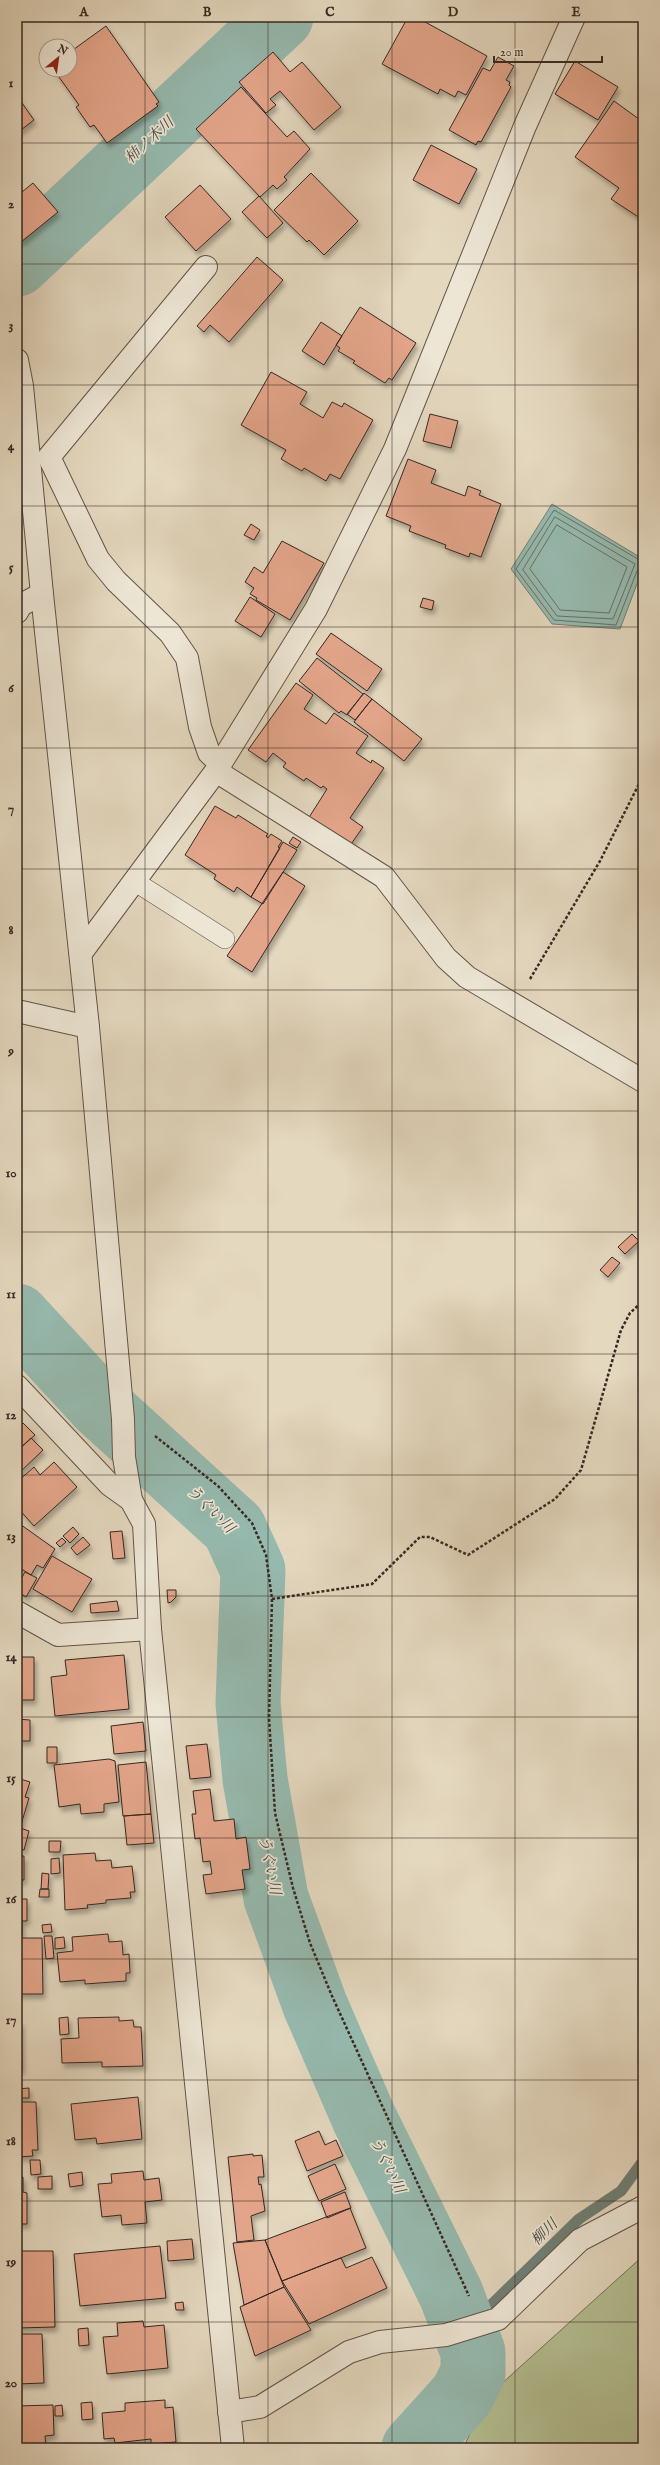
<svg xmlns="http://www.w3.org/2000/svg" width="660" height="2465" font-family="'IM FELL English','Noto Serif JP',serif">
<defs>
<filter id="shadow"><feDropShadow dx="2.5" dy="4.5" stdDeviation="2" flood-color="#0004"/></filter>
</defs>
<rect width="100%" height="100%" fill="#e4d8bf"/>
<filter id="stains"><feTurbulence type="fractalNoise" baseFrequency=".005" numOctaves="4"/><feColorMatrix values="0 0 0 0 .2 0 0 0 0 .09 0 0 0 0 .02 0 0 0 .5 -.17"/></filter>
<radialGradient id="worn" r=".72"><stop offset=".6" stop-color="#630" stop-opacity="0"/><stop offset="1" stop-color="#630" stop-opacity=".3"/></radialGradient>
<path fill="#b4bf92" stroke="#75745a" d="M643 2256V2448H463L489 2395Z"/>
<path fill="#96baaf" stroke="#708077" d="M552 504 643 559V568L620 629 552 624 511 569Z"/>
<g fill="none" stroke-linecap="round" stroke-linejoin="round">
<path stroke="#667168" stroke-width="1" d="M555 517 635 564 613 619 557 616 523 570Z
M557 525 627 567 609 613 560 610 530 569Z
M643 562 554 510 516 569 554 620 616 625 637 571 643 568"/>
<path stroke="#708077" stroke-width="11" d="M460 2317 489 2307 579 2219 621 2191 643 2161"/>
<path stroke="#96baaf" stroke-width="65" d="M17 264 281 17
M17 1316 100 1406 234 1528 253 1570 248 1703 255 1779 276 1898 315 2005 364 2118 451 2294 473 2352V2373L462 2395 414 2448"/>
</g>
<path fill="#e3a58a" stroke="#362822" filter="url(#shadow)" d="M408 17H416L487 56 466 95 458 91 455 97 440 89 438 94 382 64Z
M106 26 159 102 156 104 158 106 107 143 94 125 90 127 76 107 79 105 54 70H70V52Z
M273 52 290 72 302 62 341 107 314 130 280 91 270 99 276 105 266 113 239 82Z
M498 57 514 66 506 80 510 82 509 85 511 87 481 142 478 141 476 145 449 130 483 68 490 71Z
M575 61 618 87 598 120 555 94Z
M241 87 287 137 294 131 310 149 284 177 287 180 277 189 273 185 260 197 196 129Z
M17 96 34 120 17 133Z
M614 101 643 122V220L611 199 619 188 575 157Z
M431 145 477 169 459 204 413 180Z
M311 173 358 221 324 255 309 240 307 242 274 210Z
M33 183 58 212 21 242 17 238V196Z
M200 185 231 219 196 251 165 217Z
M259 196 283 223 267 238 242 212Z
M257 257 283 280 229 342 210 325 204 332 197 326Z
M360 307 416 343 392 380 389 378 385 383 353 363 355 361 338 351 340 348 336 345Z
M321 322 342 336 324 365 302 351Z
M271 372 307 392 300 404 323 418 332 402 342 407 344 403 373 420 340 479 330 474 326 481 304 468 302 471 281 459 286 450 241 425Z
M430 414 458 421 451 448 423 441Z
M408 459 436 470 431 483 465 496 468 486 481 491 479 495 501 504 481 557 470 553 469 557 445 548 446 545 409 531 411 526 386 516Z
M251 524 260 530 254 540 244 535Z
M282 541 324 563 290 620 256 600 257 598 250 594 254 588 245 582 254 567 263 573Z
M250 597 275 614 261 637 235 621Z
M423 598 434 601 432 610 420 607Z
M331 633 382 669 367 691 316 654Z
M317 658 363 694 347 715 341 711 339 713 299 681Z
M296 683 313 695 304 709 326 724 334 713 368 736 356 753 371 763 372 760 384 768 350 818 363 827 349 847 308 819 327 789 323 786 321 788 306 778 304 781 283 767 286 763 273 753 266 762 248 750Z
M364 693 372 699 355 720 347 714Z
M372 699 422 739 404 761 354 722Z
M215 806 236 818 238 815 268 834 266 836 268 838 271 834 282 841 278 847 280 848 251 897 237 887 234 892 214 879 216 875 185 855Z
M293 837 301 842 297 848 289 843Z
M283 842 297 850 263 904 251 897Z
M283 872 305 886 252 972 227 956Z
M632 1234 639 1241 625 1254 618 1247Z
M612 1257 620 1263 608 1277 600 1270Z
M23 1423 35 1435 17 1451V1428Z
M31 1438 43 1450 17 1475V1451Z
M54 1462 77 1487 34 1526 17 1507V1482L34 1467 40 1475Z
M17 1522 55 1549 43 1568 37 1565 31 1575 20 1568 17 1572Z
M73 1527 79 1534 70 1543 63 1536Z
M122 1531 125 1558 113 1559 110 1532Z
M83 1537 90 1545 77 1555 71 1548Z
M62 1538 66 1542 60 1547 56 1543Z
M52 1556 92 1579 72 1612 33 1589Z
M25 1572 37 1578 26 1597 17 1591V1586Z
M167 1590H176V1597L171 1602 168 1603Z
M117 1601 119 1611 91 1613 90 1604Z
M124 1655 129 1709 55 1716 51 1677 67 1675 65 1660Z
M17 1657H34V1700H17Z
M17 1719 30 1720V1741H17Z
M143 1722 146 1751 114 1754 111 1726Z
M207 1744 211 1777 190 1779 186 1746Z
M47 1747H57V1763H47Z
M109 1759 115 1761 119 1802 104 1804V1812L81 1814 80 1804 59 1807 54 1765Z
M146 1762 151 1814 123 1816 118 1765Z
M17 1778 30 1782 25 1797 29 1798 20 1828 29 1831 24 1850 17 1848Z
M210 1789 214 1821 234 1819 236 1839 246 1837 250 1869 242 1870 245 1889 206 1894 203 1875 212 1874 210 1861 203 1862 200 1838 195 1839 192 1814H196L193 1791Z
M151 1814 154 1843 127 1845 124 1816Z
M49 1841H61L60 1852H49Z
M95 1853 96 1861 111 1860 112 1868 132 1866 135 1892H130L131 1898 106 1900V1903L87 1905 88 1908 65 1910 63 1855Z
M17 1856H24V1880H18V1894Z
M59 1858 60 1873 51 1874V1859Z
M42 1873 49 1874 48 1889H41Z
M40 1889H49V1897H39Z
M17 1899H27V1921H22V1935H17Z
M51 1924 52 1932 43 1933 42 1925Z
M108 1934 109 1942 122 1941 123 1955 129 1954 130 1973H126V1981L85 1984V1980L60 1982 57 1953 73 1951 72 1937Z
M44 1936H52L54 1958 46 1959Z
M64 1937 65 1948 55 1949V1938Z
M17 1938H42L43 1994H17Z
M68 2017 69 2034 60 2035 59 2018Z
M119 2017V2021L133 2020 134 2027H141L143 2066 102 2067V2062L62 2063 61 2039 79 2038 78 2018Z
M17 2022H21L22 2070H17Z
M29 2088V2098H17V2089Z
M138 2097 142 2139 97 2144 96 2138 75 2140 71 2104Z
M17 2102H36L38 2150H32L33 2156 17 2157Z
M319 2131 325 2145 336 2140 343 2156 307 2171 295 2141Z
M253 2154V2156L262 2155 264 2177H258L259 2185 261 2184 265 2211 251 2216 254 2240 237 2242 228 2157Z
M30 2160H40L41 2174 31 2175Z
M335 2164 346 2189 319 2201 308 2176Z
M143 2171 144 2180 159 2178 162 2200 145 2202 147 2223 122 2225 121 2215 102 2217 98 2184 112 2183 111 2174Z
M82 2172 83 2185 70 2187 68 2174Z
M52 2176V2189H38V2177Z
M17 2177H23V2192L27 2193V2224H17Z
M345 2192 351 2208 327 2218 321 2202Z
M350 2208 366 2248 282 2281 265 2240Z
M192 2239 194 2259 168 2261 167 2241Z
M265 2240 284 2287 244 2305 233 2243Z
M160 2246 166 2298 80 2306 74 2254Z
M17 2251H53L55 2327 17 2328Z
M372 2257 387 2288 309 2324 282 2281 341 2258 346 2268Z
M284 2287 311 2330 255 2356 240 2307Z
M183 2302 184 2310H176L175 2303Z
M143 2321 144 2327 164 2325 168 2368 107 2374 103 2337 118 2336 117 2323Z
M88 2328 89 2345 79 2346 78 2329Z
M17 2334H42L44 2383 17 2384Z
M165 2400V2408L173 2407 176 2442 151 2444V2439L115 2443 114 2438 104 2439 102 2413 125 2411V2403Z
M92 2402 93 2419 82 2420 81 2403Z
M53 2405 54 2435 45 2436 46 2448H17V2406Z
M62 2405 63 2416H55V2406Z"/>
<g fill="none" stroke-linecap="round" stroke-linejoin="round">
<g stroke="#625449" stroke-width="20">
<path id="service" d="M134 881 225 939"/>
</g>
<g stroke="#625449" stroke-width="24">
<path id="minor" d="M206 267 49 457 98 559 116 581 170 633 187 658 200 727 209 753 221 764
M17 612 21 605 42 594
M216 771 384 877 446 958 467 977 643 1081
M81 953 216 771 316 609 395 449 525 126 574 17
M17 1011 88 1027
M17 1386 110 1485 131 1500
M17 1612 58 1635 150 1629
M229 2412 260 2407 349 2352 380 2342 446 2335 498 2319 580 2240 643 2207"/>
</g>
<g stroke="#625449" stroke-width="24">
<path id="tertiary" d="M17 360 22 386 42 594 88 1027 123 1419 124 1457 131 1500 144 1524 150 1629 233 2448"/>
</g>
<path stroke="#362822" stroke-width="2.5" stroke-dasharray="3 2" stroke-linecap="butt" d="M530 979 600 861 643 776
M155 1436 218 1486 252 1523 266 1555 272 1599 269 1718 275 1813 293 1888 310 1943 332 1996 469 2296
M272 1599 372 1584 420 1537H430L468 1555 555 1499 581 1470 621 1330 630 1313 643 1301"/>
<use href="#service" stroke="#ede6d5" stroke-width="19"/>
<use href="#minor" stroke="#ede6d5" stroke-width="22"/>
<use href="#tertiary" stroke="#ede6d5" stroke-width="22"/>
</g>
<path fill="none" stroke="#362822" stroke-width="1" stroke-opacity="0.55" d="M145 17V2448M268 17V2448M392 17V2448M515 17V2448M17 143H643M17 264H643M17 385H643M17 506H643M17 627H643M17 748H643M17 869H643M17 990H643M17 1111H643M17 1232H643M17 1354H643M17 1475H643M17 1596H643M17 1717H643M17 1838H643M17 1959H643M17 2080H643M17 2201H643M17 2322H643"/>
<g text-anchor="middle" stroke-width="3.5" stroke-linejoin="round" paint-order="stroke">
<g font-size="15" font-style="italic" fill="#4e4c45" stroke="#ede6d5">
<text transform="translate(149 140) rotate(-43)" y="5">柿ノ木川</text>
<text transform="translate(211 1509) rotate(45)" y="5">うぐい川</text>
<text transform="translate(270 1865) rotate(79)" y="5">うぐい川</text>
<text transform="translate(388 2165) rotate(64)" y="5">うぐい川</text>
<text transform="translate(544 2232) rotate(-44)" y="5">柳川</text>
</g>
</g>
<rect width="660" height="2465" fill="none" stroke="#e4d8bf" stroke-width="44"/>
<g transform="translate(58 58) rotate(29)"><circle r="19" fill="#ede6d5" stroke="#a49a8d"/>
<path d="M0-3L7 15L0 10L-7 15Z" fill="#8f2418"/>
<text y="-6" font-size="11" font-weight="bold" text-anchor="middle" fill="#362822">N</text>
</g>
<path d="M494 56v6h108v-6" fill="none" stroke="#362822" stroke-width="2"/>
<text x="500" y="56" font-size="12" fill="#362822" stroke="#ede6d5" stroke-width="3" paint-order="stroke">20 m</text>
<rect x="22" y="22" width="616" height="2421" fill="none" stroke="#362822" stroke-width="1.5"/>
<g font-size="13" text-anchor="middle" font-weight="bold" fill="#362822">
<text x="84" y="16">A</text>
<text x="207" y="16">B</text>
<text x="330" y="16">C</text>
<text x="453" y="16">D</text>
<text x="576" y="16">E</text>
<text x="11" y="87">1</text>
<text x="11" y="208">2</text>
<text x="11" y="329">3</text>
<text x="11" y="450">4</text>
<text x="11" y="571">5</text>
<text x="11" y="692">6</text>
<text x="11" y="813">7</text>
<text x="11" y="934">8</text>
<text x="11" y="1055">9</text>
<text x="11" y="1177">10</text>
<text x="11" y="1298">11</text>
<text x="11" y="1419">12</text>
<text x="11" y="1540">13</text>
<text x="11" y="1661">14</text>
<text x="11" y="1782">15</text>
<text x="11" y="1903">16</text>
<text x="11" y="2024">17</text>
<text x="11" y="2145">18</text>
<text x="11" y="2266">19</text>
<text x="11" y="2387">20</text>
</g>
<rect width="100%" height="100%" filter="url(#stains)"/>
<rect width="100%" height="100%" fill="url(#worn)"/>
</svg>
